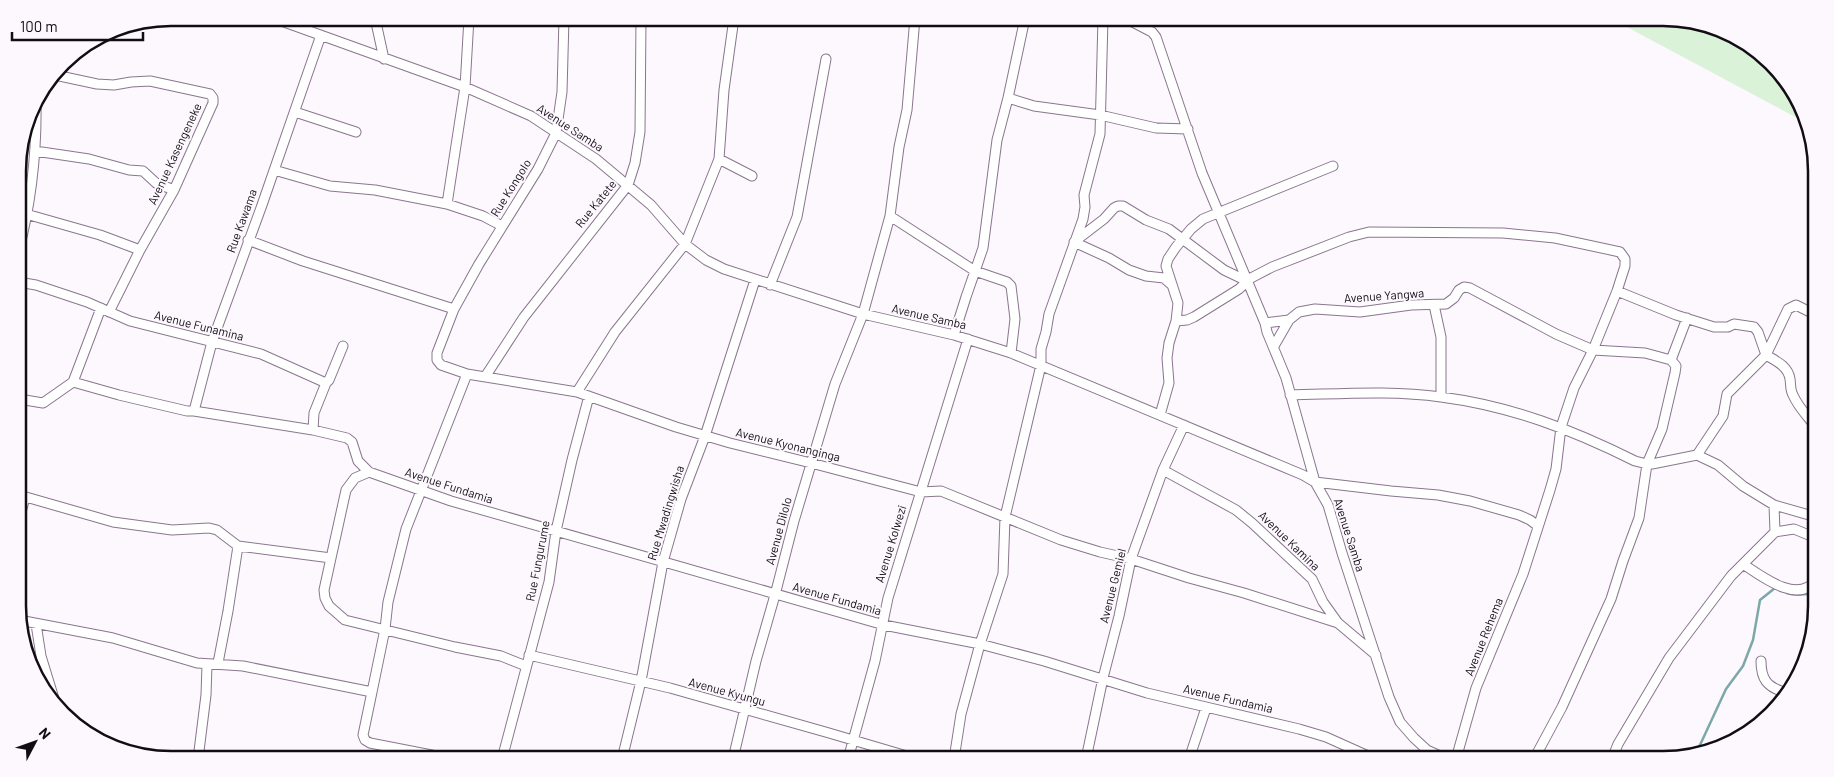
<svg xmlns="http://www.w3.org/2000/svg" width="1834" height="777" font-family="Barlow,sans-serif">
<rect width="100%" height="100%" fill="#fcf8fe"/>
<path fill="#daf2d8" d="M1610 18H1663L1721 29 1785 78 1803 121Z"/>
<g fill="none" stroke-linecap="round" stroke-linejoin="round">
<path stroke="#7da8a8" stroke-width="2.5" d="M1787 593C1798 597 1804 593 1816 594
M1690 756 1700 745 1726 689 1743 666 1753 640 1760 600 1775 588"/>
<g stroke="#8a768f" stroke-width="11">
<path id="minor" d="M273 18 465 87 531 116 596 159 651 205 685 244 706 260 724 269 863 314 954 335 1011 353 1303 475 1315 482 1328 505 1342 553 1389 697 1400 722 1414 738 1427 750 1447 759
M375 18 384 59
M564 18 562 92 556 133 538 169 479 264 454 309 437 353V360L441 365 467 374 577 392 676 427 730 443 811 463 921 492 941 491 1061 540 1100 552 1131 559 1189 578 1244 593 1338 623
M734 18 724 90 719 159 752 176
M1125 18 1152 32 1156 37 1202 173 1265 323
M55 75 97 84 114 85 131 82 150 81 210 94 213 98V103L174 190 140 250 109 312
M1008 98 1034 106 1100 115 1156 128 1188 129
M295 112 356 132
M35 151 89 159 129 170 143 171 156 183 174 190
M274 170 330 186 375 190 447 204 483 216 502 226
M447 204 465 87 469 18
M26 214 100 235 140 250
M890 216 975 271 1007 282 1011 286 1015 319 1011 353
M248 240 303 261 454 309
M18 253C31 204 37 150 36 99
M18 282 36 285 87 302 130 321 261 354 326 383 314 413 313 430
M770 285 797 217 826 59
M1172 285 1164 278 1146 276 1129 270 1109 258 1074 242 1104 219 1114 208 1118 206H1123L1146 220 1169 229 1224 270 1247 281
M1617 291 1676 315 1714 327H1728L1734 324 1754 327 1758 332 1766 355 1727 394 1723 416 1697 455
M1434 305 1441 337V397
M1816 315 1796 305 1788 309 1766 355C1776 361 1788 366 1790 379 1791 385 1790 390 1793 395 1798 407 1808 417 1816 427
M1176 321 1187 320 1194 317 1239 289 1251 278 1272 267 1349 237 1369 232 1503 233 1555 238 1620 252 1625 259V266L1617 291 1593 350 1574 388 1561 427 1556 469 1550 490 1523 574 1476 688 1456 759
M954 335 966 297 983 248 997 140 1008 98 1025 18
M1274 346 1289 320
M485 377 524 317 628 185 635 163 640 132 641 18
M73 382 119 395 187 411H194L212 342 262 205 321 35
M326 383 329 380 343 346
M577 392 615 332 685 244 719 159
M1290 395C1340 394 1392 390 1441 397 1511 406 1573 430 1635 461L1647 464 1662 429 1675 373 1676 366 1671 360 1687 318
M18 397 25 400 43 403 73 382 101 308
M194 411 313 430 347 438 352 442 358 461 369 472 451 501 884 625 980 644 1044 661 1147 693 1299 729 1326 737 1375 759
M1160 415 1169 383 1167 358 1169 343 1176 321 1178 303 1166 266 1168 259 1176 247 1191 229 1203 219 1333 166
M1163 470 1236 510 1252 523 1312 579 1323 602 1338 623 1376 655
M19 495 113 522 172 530 209 528 217 530 238 546 331 558 346 490 355 478 369 472
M1774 505 1775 532
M1813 517 1816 494
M19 520 25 497
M1538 526 1530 520 1519 515 1470 501 1438 495 1391 491 1315 482 1286 378 1267 332 1265 323 1289 320 1299 312 1315 309 1360 312 1411 305 1446 304 1454 298 1459 290 1464 287 1470 288 1556 334 1593 350 1645 353 1671 360
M331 558 324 590 325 598 329 606 345 620 455 647 501 656 526 666
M1743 564 1775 532 1794 529 1816 538
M19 620 113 638 197 663 243 666 372 692 363 735 365 740 370 743 452 759
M36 624 41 656 56 705
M529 655 670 688 829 733 917 759
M1761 661C1761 679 1767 687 1784 692
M218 663 228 611 238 546
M372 692 385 629 388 602 406 529 467 374
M198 759 206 695 207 665
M502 759 549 582 556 531 572 460 589 396
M622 759 641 681 663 562 681 499 705 436 755 280
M733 759 756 661 775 595 794 521 835 384 863 314 890 216 899 147 907 110 915 18
M848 759 875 661 888 598 968 339
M954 759 961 714 980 644 1003 574 1005 517 1041 365V349L1046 332 1049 314 1083 219 1085 207 1084 195 1100 134 1103 18
M1086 759 1103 678 1119 616 1131 559 1163 470 1184 425
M1189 759 1206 708
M1534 759 1562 707 1611 599 1623 561 1639 518 1647 464H1652L1697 455 1718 465 1743 486 1774 505 1816 517
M1612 759 1618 744 1669 658 1731 576 1743 564C1761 576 1798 605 1816 580"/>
</g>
<use href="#minor" stroke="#fff" stroke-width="9"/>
</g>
<g text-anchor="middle" stroke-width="4" stroke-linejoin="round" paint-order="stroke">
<g font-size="12" fill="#130c15" stroke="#fcf8fe">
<text transform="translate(570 128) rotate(33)" y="4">Avenue Samba</text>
<text transform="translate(175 154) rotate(-65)" y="4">Avenue Kasengeneke</text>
<text transform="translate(511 188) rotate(-58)" y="4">Rue Kongolo</text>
<text transform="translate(596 204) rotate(-51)" y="4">Rue Katete</text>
<text transform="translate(242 221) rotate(-70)" y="4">Rue Kawama</text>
<text transform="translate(1384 296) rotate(-4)" y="4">Avenue Yangwa</text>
<text transform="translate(929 317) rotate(13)" y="4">Avenue Samba</text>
<text transform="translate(199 326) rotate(14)" y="4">Avenue Funamina</text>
<text transform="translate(788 445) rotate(14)" y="4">Avenue Kyonanginga</text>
<text transform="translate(449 486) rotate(18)" y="4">Avenue Fundamia</text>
<text transform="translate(666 513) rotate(-73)" y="4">Rue Mwadingwisha</text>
<text transform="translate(779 531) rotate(-75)" y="4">Avenue Dilolo</text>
<text transform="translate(1349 535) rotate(72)" y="4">Avenue Samba</text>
<text transform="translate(1289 541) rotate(44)" y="4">Avenue Kamina</text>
<text transform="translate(891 544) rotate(-73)" y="4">Avenue Kolwezi</text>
<text transform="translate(538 561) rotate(-79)" y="4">Rue Fungurume</text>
<text transform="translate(1113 586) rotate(-76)" y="4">Avenue Gemiel</text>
<text transform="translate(837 599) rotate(16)" y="4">Avenue Fundamia</text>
<text transform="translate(1484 637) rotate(-68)" y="4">Avenue Rehema</text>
<text transform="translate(727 692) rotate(15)" y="4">Avenue Kyungu</text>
<text transform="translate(1228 699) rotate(13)" y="4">Avenue Fundamia</text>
</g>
</g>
<path d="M0 0H1834V777H0ZM171 26H1663A145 145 0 0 1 1808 171V606A145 145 0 0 1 1663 751H171A145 145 0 0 1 26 606V171A145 145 0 0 1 171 26Z" fill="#fcf8fe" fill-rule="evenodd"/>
<path fill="none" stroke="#130c15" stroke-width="2.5" d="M171 26H1663A145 145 0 0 1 1808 171V606A145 145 0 0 1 1663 751H171A145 145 0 0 1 26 606V171A145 145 0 0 1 171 26Z"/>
<g transform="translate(35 742) rotate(49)" stroke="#fcf8fe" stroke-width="4" paint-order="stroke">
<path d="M0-4L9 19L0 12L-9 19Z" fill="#130c15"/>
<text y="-8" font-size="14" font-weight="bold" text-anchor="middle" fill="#130c15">N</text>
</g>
<path d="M12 32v8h131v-8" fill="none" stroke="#130c15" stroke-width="2.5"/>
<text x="20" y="32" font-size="15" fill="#130c15" stroke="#fcf8fe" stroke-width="4" paint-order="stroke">100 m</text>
</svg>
